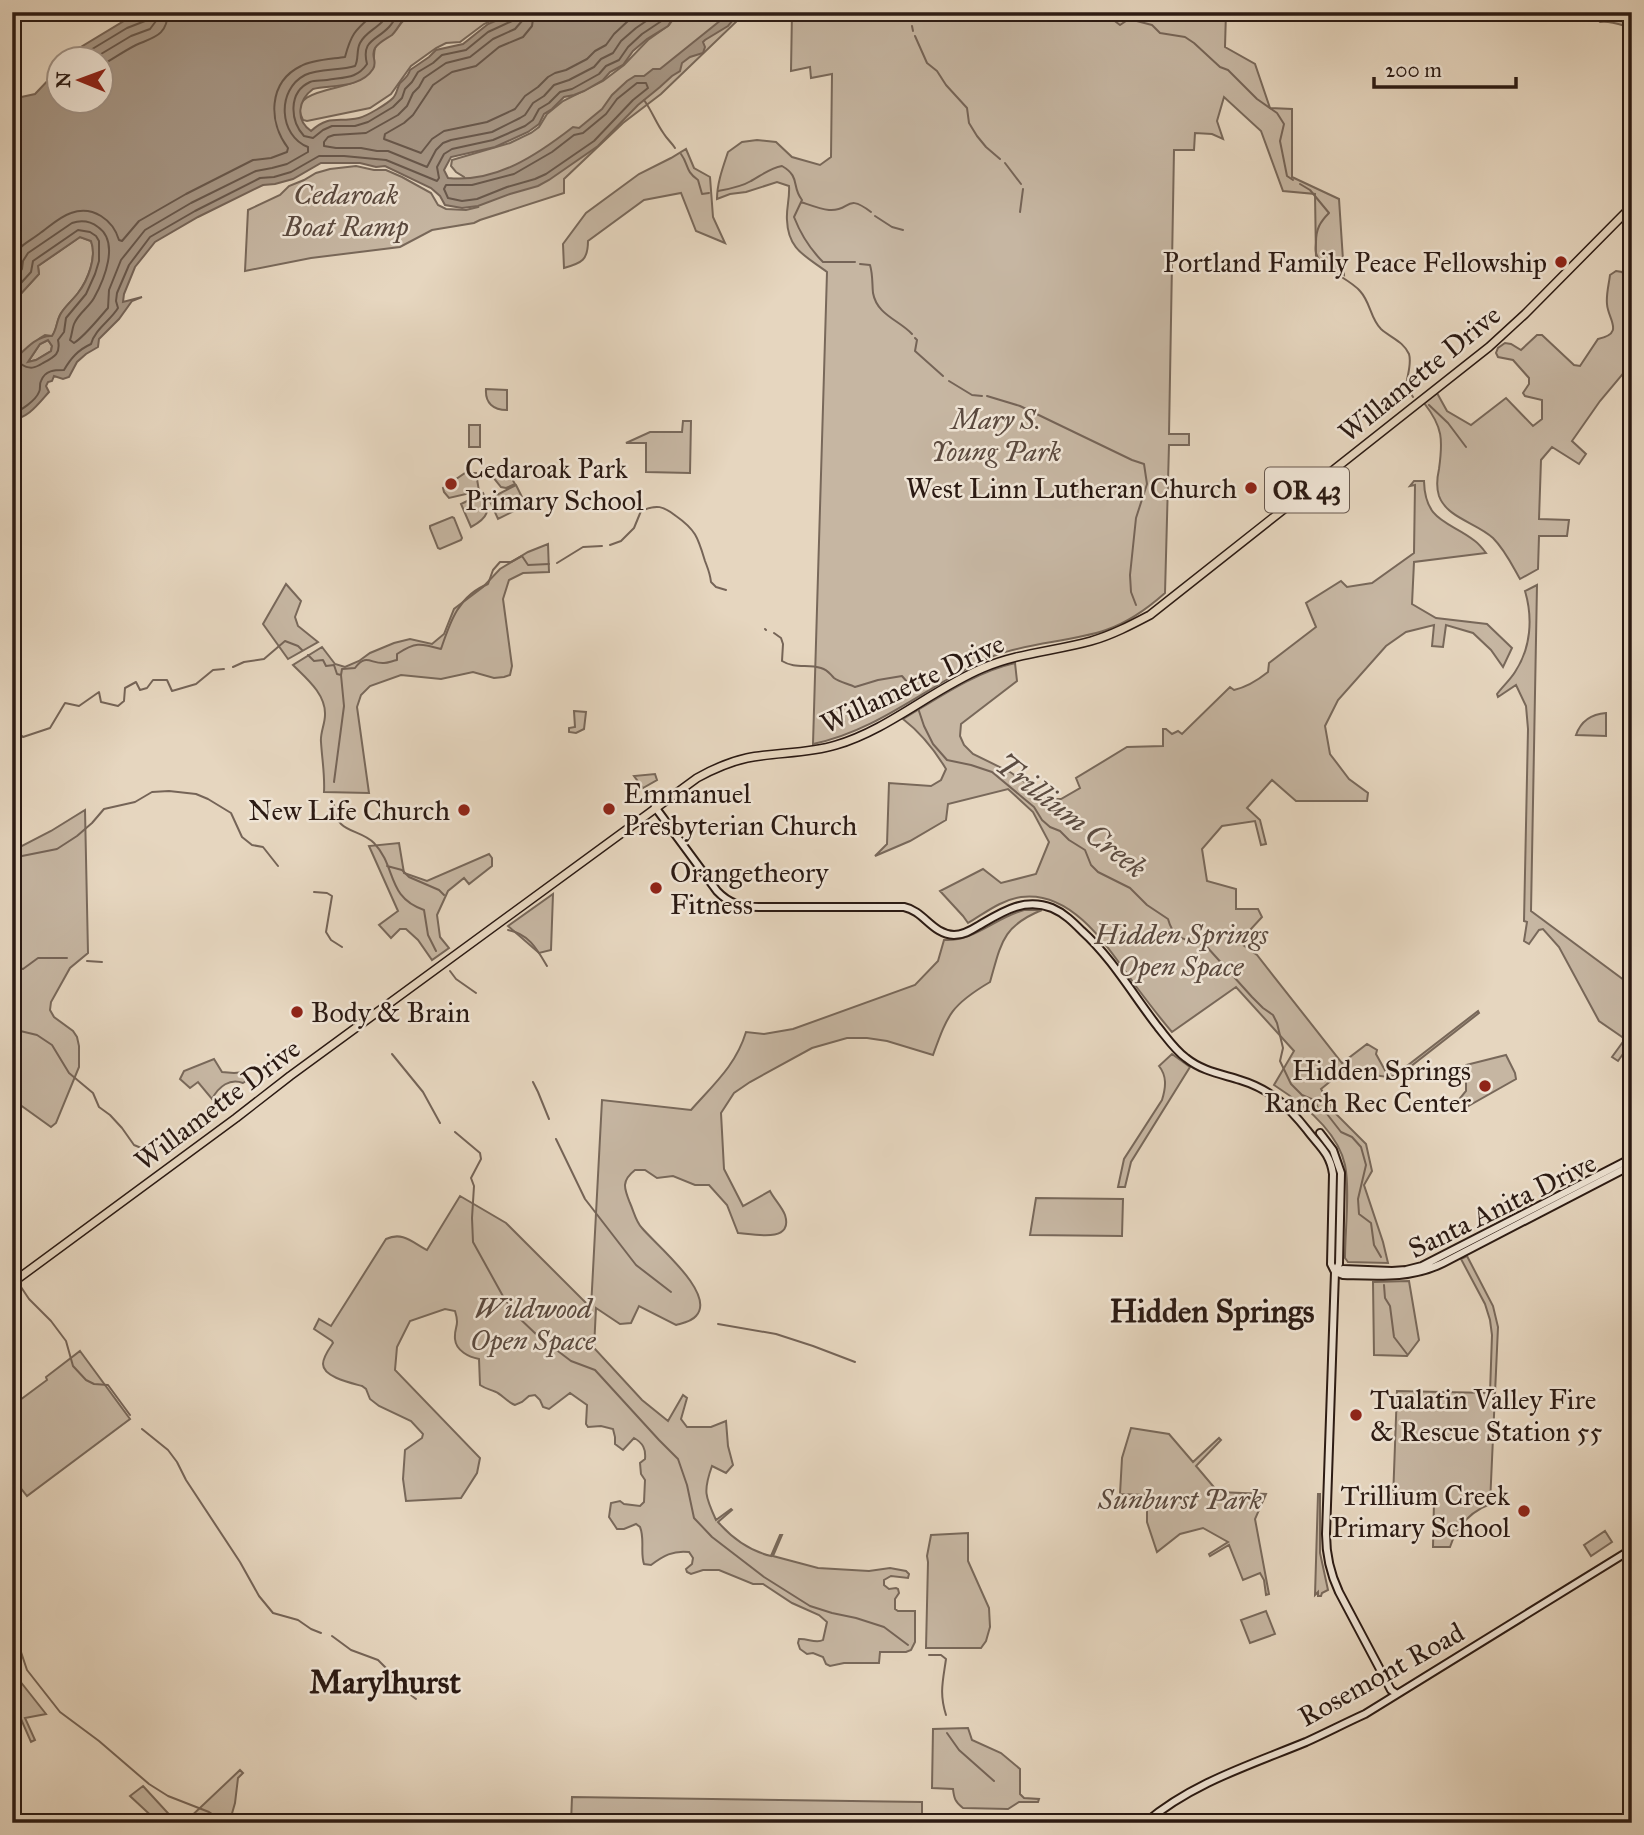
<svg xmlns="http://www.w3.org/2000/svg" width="1644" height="1835" font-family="'IM FELL Great Primer',serif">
<rect width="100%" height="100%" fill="#e6d6bf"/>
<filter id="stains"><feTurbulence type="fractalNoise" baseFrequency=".00286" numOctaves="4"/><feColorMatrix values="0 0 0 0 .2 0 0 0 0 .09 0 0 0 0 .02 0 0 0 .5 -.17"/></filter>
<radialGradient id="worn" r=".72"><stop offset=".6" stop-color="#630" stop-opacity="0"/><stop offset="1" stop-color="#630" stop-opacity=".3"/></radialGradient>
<path fill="#c6b6a2" stroke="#78685a" stroke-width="2" d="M411 12H510L484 24 460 42 446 43 436 48 411 66 391 94 370 108 307 121 303 120C285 88 346 91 360 79 364 76 371 67 373 62 375 57 373 51 376 46 379 41 388 36 392 32 399 26 405 19 411 12Z
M673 12H750L740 18 661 94 623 123 564 179V193L480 220 474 223 432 230 400 247 311 258 245 271 248 210 280 195 289 186 304 180 316 173 330 169 356 166 374 170H386L402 177 431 193 438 205 446 209 466 210 478 207 464 177 456 172 451 166 452 160 510 143 531 133 539 127 547 114 563 101 603 81 624 65 648 40 669 25 674 18Z
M792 12H1226L1225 47 1255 64 1270 108 1292 109V177L1339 199 1344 275 1316 259 1315 194 1283 191 1261 131 1224 97 1217 121 1223 139 1212 134 1195 133 1194 150H1174L1169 434H1189V445H1169L1165 593C1147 609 1129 622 1106 630 1070 642 1032 642 996 655 979 661 964 670 948 679 905 704 863 734 813 744L827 272C806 256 788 250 787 220 786 209 790 198 789 186L777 182 746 192 730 194 717 199C717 183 723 167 728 152L742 142 757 140 776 142 792 157 820 165 831 157 832 74 811 78 810 67 791 71Z
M1588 12H1632V28C1621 25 1610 20 1600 22Z
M686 149 694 168 710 177 713 217 725 243 696 231 681 193 644 200 588 241C588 260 582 263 564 268L563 244 586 213 639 174 671 158Z
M80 237 91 241C97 257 88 280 78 293 72 301 64 307 60 315 56 323 57 329 52 336L45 335 40 338 12 362V308L16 299 39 274 38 266Z
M1616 271 1622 272 1628 279H1632V363L1600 401 1572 441 1586 454 1579 464 1552 447 1541 460 1539 519 1569 520 1567 536H1539L1538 569 1520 579C1512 565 1505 550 1493 538 1477 523 1447 518 1439 496 1436 487 1437 478 1439 469 1443 440 1443 427 1424 403L1437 393 1447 411 1471 425 1506 398 1533 426 1542 419V400L1525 396 1523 393 1529 384V378L1513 360 1498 357 1496 353 1498 348 1505 343 1511 344 1521 350 1537 335H1542L1574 365 1580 366 1598 339C1625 333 1608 320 1607 304 1606 294 1609 284 1610 275Z
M48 340 52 346 51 351 36 360 28 362 40 344Z
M486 389 507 390V410C493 410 485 403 486 389Z
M683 421H691L690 473 646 472V443H626L650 432H682Z
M469 425H480V447H469Z
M507 470 515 484 506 488 501 487 493 477Z
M465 473H476L479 491 449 498 444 492 443 488Z
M1414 481H1424C1425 523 1450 521 1475 541 1479 544 1483 549 1486 553L1414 562 1412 604 1436 618 1487 624 1512 648 1503 667 1491 650 1473 633 1446 625 1443 647 1432 646 1434 625 1406 632 1386 646 1338 700 1325 726 1330 754 1349 779 1368 793 1367 801H1296L1272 780 1247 808 1260 820 1266 844 1261 845 1255 821 1222 826 1202 849 1207 881 1236 889V909H1258L1262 917 1239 942 1257 955 1342 1063 1367 1044 1377 1050 1376 1054 1387 1074 1399 1072 1478 1011 1479 1013 1401 1074 1388 1077 1343 1071 1321 1089 1334 1112 1366 1144 1372 1171 1364 1185 1383 1242 1388 1263 1348 1262 1345 1258C1345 1232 1350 1190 1345 1165 1338 1132 1302 1103 1274 1085L1294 1051 1236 987 1172 1032C1159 1017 1147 1001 1135 985 1109 949 1073 890 1021 897 1001 900 985 913 968 923L963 916 940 891 983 869 1001 883 1036 874 1049 842 1033 812 1008 789 948 804 946 820 910 841 875 856 887 844 889 783 931 786 941 780 946 769C934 749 921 733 903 719 938 698 975 672 1015 663L1017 681 961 724 960 736 964 745 973 754 1010 772 1049 799H1061L1080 788 1076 778 1127 747 1163 746V729H1166L1172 734 1178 731 1182 734 1230 687 1234 690C1247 687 1258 680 1268 672L1269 663 1316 627 1306 603 1341 581 1347 587 1372 583 1414 553 1415 485 1410 486Z
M516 485 526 505 498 519 489 499Z
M483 493C491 511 488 518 471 527L461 504Z
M452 517 454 518 462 538 461 540 440 549 438 548 430 528V526Z
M548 544 549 572 523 573 509 580 503 599 512 666 510 675 504 677 494 678 473 672 441 679 401 675 370 686 361 695 357 707 369 793 324 792C325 775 322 759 321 742 320 733 325 724 325 715 326 694 306 678 293 665L322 647 335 664 345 667 359 661 370 653 394 643 410 639 432 644 444 634 454 609 483 587 500 569 528 552Z
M286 584 301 601 295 617 298 626 318 642 288 659 263 624Z
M1537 585 1531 911 1632 986V1045L1630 1044 1618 1061 1612 1057 1625 1039 1599 1021 1559 947 1543 929 1539 930 1529 944 1524 941 1527 922 1524 921 1528 729 1526 706 1516 685 1498 697 1497 694C1503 686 1510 680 1515 672 1531 648 1533 618 1525 591Z
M574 711 586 712 584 729 576 733 569 732V728L575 727Z
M1606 713V736L1576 735C1581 721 1591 714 1606 713Z
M655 774 657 780 643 788 634 776Z
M85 810 88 953 70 968 51 1002 50 1010 54 1017 73 1031 77 1037 79 1046V1067L56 1123 51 1127 12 1099V851L51 831Z
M399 843 404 873 427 881 489 854 492 858V866L469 884 464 878 448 891 437 915 440 937 449 948 432 960 418 940 406 929H400L391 938 379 925 398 911 369 846Z
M553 894 551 950 539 953 508 926Z
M1024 910H1042C1002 926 1001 944 990 982 951 1005 948 1014 933 1055L887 1041 867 1038H847L812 1048 750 1082 734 1093 721 1113 724 1169 743 1206 770 1191C774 1199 782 1207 785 1215 794 1244 752 1234 738 1233L727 1205 709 1185H695L673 1176 657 1178 645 1170H635C621 1181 624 1188 630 1203 634 1212 636 1222 642 1228 655 1244 717 1294 696 1316 691 1322 683 1323 676 1325L639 1306 631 1323 620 1324 596 1308 594 1348 642 1400 668 1421 683 1395 687 1398 681 1419 687 1427H711L726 1421 728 1446 733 1465 726 1473 712 1466C703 1491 705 1496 716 1520L731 1509 732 1510 718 1522C732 1538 750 1551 771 1556L780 1535H782L773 1556 818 1568 869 1571 890 1568 906 1571 909 1574 908 1578 891 1576 884 1580V1585L889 1589 896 1588 898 1589 899 1593 895 1599V1609L898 1611H915V1642L911 1650 906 1652H880L879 1663H844L830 1666 826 1664 823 1657 813 1653 807 1654 800 1649 798 1643 799 1639C807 1638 816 1644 823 1640L827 1622 819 1615 792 1603 763 1584H753L719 1570H703L691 1574 687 1572 686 1569 692 1564 693 1558 689 1552C673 1550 663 1556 651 1565L644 1564C640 1552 645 1539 640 1527L636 1524 624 1529H617L609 1517 611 1503 620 1501 624 1504 640 1506 644 1502 645 1480 641 1474 640 1463 645 1459C646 1449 643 1443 634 1438L623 1450 615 1444V1437L613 1429 601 1426 588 1427 586 1424 587 1405 570 1393 549 1409 543 1407 540 1400 535 1395 529 1396 522 1402 515 1405C507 1402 501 1394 496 1392 489 1389 486 1389 480 1385L479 1359C469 1357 456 1351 455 1339 454 1326 460 1327 455 1311L445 1309 410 1321 397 1347 395 1370 480 1458 477 1473 461 1498 406 1501 403 1479 405 1450 422 1438 423 1434 411 1421 379 1406 370 1399 366 1389 362 1386C351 1383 323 1377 323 1364 323 1357 329 1349 333 1343L332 1341 314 1329 319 1319 331 1326 386 1239C403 1231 413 1243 427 1250L460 1196 506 1223 591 1308 602 1100 691 1110C714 1084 736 1065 746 1032L764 1034 793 1029 915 985 938 961 944 940C974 942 996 917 1024 910Z
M1172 1054 1190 1067 1131 1162 1125 1187H1118L1124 1159 1162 1100C1166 1087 1167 1076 1159 1066Z
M1506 1055 1515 1073 1516 1079 1463 1109 1457 1102 1466 1091V1065Z
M214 1059 222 1072 234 1073 245 1072 248 1075 244 1078 246 1081 243 1083C230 1078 219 1086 212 1099L198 1082 190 1088 180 1079 184 1071Z
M1036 1198 1123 1199 1122 1236 1030 1235Z
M1467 1256 1493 1306 1498 1327 1490 1504C1470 1512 1457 1526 1450 1547H1433L1434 1501 1393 1499 1397 1391 1490 1393 1492 1335 1490 1320 1485 1304 1461 1259Z
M1409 1281 1419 1340 1407 1356 1374 1355 1373 1282Z
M80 1351 130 1419 27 1496 12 1477V1406L47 1380 46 1377Z
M1131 1428 1169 1434 1193 1462 1219 1438 1221 1440 1196 1466 1218 1492 1266 1494 1255 1519 1269 1594 1266 1595 1264 1580 1260 1573 1243 1580 1229 1545 1210 1556 1209 1554 1228 1542 1203 1528 1180 1534 1157 1552 1147 1522V1495L1120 1494 1122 1458Z
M1318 1494H1320V1553L1328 1590 1322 1593 1321 1596H1318V1592L1315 1595Z
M1605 1531 1612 1542 1591 1556 1584 1545Z
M968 1533V1561L989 1608 990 1627 986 1641 981 1648H926L928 1562 927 1556 931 1535Z
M1266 1611 1275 1634 1250 1643 1241 1620Z
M12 1671 46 1714 25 1718 35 1740 31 1742 21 1719 12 1725Z
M968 1728 972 1740 1001 1753 1020 1769V1794L1024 1798 1039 1799 1038 1802H1019L1008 1809 963 1808C955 1802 954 1798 953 1789L932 1788 933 1729Z
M240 1770 243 1773 238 1778 235 1803 231 1817 241 1823H184Z
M143 1786 177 1823H159L130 1796Z
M572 1797 922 1802V1823H571Z"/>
<path fill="#a69685" stroke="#756457" stroke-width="2" fill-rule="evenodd" d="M151 12H408C403 19 398 29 392 35 386 39 379 42 375 48 370 56 378 61 373 69 361 88 333 85 313 89 298 100 295 120 311 131 330 114 338 123 359 118 367 116 387 104 393 98 397 94 397 88 400 83 405 78 408 77 410 70L429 57 436 50 463 44 488 24 517 12H671V21L668 26 647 39 633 51 623 65 610 72 603 80 584 91 574 95 564 97 552 109 544 114 539 124 528 132 495 147 451 157 444 170 448 178C496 183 537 155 573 127L579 128 602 109 612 95 627 81 635 76H644L653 69H660L731 12H740L728 26 705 40 703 42 705 47 703 53 690 57 682 63 680 71 672 76 660 87 638 105 598 146 549 180 538 186 510 194 478 206 462 208 445 205 440 196 431 188 385 166 376 167 360 163H321L293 179 275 184 263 185 198 217 155 242 135 267 124 294 123 302 142 297 132 301 119 319 99 339 98 347 86 354 77 362 69 377 63 379 54 376 52 381 48 382 46 386 49 392C39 403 27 420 12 419V362C23 352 36 335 52 336 57 329 56 323 60 315 64 307 72 301 78 293 88 280 97 257 91 241L80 237 38 266 39 274 16 299 12 308V99L35 94 55 73 59 66 60 102H102V60L64 59 66 56 124 21ZM48 340 52 346 51 351 36 360 28 362 40 344Z"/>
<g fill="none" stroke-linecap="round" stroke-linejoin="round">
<path stroke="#68584c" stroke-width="2" d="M399 12C396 17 393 23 389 27 376 41 361 40 367 64 357 79 344 77 327 80 321 81 315 80 310 82 288 92 290 121 304 136L313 138 323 130 332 126H355L368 122 393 107 402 98 405 89 412 82 418 72 433 63 442 55 466 50 488 32 512 21 515 17V12
M524 12 522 21 515 29 493 39 470 57 446 63 424 78 419 87 413 93 407 106 398 115 366 133 334 135 328 137 324 142V146L336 148H361L377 151H388L427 167 436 150 443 143 451 140 492 132 520 118 525 115 533 103 544 96 554 85 569 80 594 67 601 59 613 53 621 41 636 28 655 15 656 12
M534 12 532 26 523 37 499 47 476 66 452 72 433 85 413 115 404 123 385 134 384 139 421 153 432 139 444 131 487 122 515 109 525 96 538 87 548 77 555 73 566 70 587 59 595 51 606 45 614 34 629 20 642 12
M74 60 127 28 145 21 148 18 149 12
M91 60 131 36 150 29 156 21 158 12
M102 65C113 59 124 51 136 45 154 37 167 36 168 12
M637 83H646L648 88 633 100 594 141 546 174 535 179 507 187 477 199 462 201 448 198 444 189 446 185H472L514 174 552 152 574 135 583 133 606 114 617 99Z
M12 261C17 246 27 243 39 234 49 227 59 217 71 213 93 205 113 220 119 240L122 241 139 221 186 194 253 160 271 158 287 152 288 148C268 122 268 82 301 66 311 60 332 59 345 57 352 31 356 30 376 12
M12 280 22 269 23 261 28 253 72 223C81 220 90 221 98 227 120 242 104 280 94 298 89 307 78 314 74 324 72 329 72 335 70 340L74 343C85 336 98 319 108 308L109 290 121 260 145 230 191 203 256 171 272 168 287 164 308 152V147C279 136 276 90 305 75 319 68 340 71 355 66 359 59 356 51 360 43 365 33 374 30 382 22 383 21 388 13 389 12
M12 293 31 272 33 261 78 230 90 232 96 236 99 241V261L95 274 86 294 66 318 64 332 58 340C61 354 54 357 43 363 35 368 30 370 21 364L12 366
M12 413C20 412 36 400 39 392 41 389 39 384 41 381 45 370 55 370 64 370 71 358 78 350 91 344 95 329 110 321 118 308L116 301 117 293 129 265 150 237 195 211 260 178 274 177 291 172 319 156H344L386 160 437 181 439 178 437 167 444 154 452 149 493 140 525 126 533 120 539 109 549 103 560 92 572 89 599 74 606 66 619 60 628 47 642 34 663 20 665 12"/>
<path stroke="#756457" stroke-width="2" d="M908 12 911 21
M1103 12 1120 25 1129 19 1152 25 1160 33 1185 37 1194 43 1220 67 1228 70 1257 99 1277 113 1284 124 1280 141 1287 176 1293 180
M1621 12 1632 17
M912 26 913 31
M915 36 927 63 937 71 946 85 967 108 969 123 977 136 986 147 1000 159
M644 100C652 111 656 123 664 134 667 139 672 143 675 148
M681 154C689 165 685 171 698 180L702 194 709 193
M1005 163 1021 184
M1300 184 1310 190 1329 213C1320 222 1316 229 1316 242 1316 245 1315 249 1316 253 1320 269 1349 278 1360 291 1371 303 1370 318 1381 329 1391 338 1403 341 1409 354 1412 364 1407 376 1406 386L1413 397
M718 191C729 189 741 187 751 181 762 175 770 168 782 166 801 177 791 186 802 200L794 217C801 235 809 248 823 262H855
M801 202C810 205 820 209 829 210 851 212 845 192 871 212
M1020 212 1023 189
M875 216 892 227 903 230
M860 264 870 265C873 275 872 284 873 293 877 315 899 320 912 334
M915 338 917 340 915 351 943 376
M949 381 972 395 982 396
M987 396 1020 406 1132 460 1144 464 1147 484 1136 518 1130 575 1131 592 1136 605
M1429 405 1448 423 1466 447
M610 545 621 541 634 528 641 511C657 504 663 506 676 516 696 530 698 538 705 561 708 569 710 573 711 582L716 587 726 590
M557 563 583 547 602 546
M765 629 766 630
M774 633 781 638 783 644 782 661C795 669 807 664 821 668 828 670 829 673 834 678 839 682 849 684 855 687L878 680 902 676 914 690
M308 655 314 661 323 660 326 666 334 665 337 674 341 675 342 669 355 668C366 653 371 664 384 663 388 663 392 661 397 660V654C415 642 420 643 441 649 450 622 459 595 488 584L493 570 500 562H511L522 556 528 565 549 564
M233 667 244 662 264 659 285 641 298 646 302 650
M918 708 924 726 933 744 947 760 971 765 992 772 1034 807 1042 820 1050 827 1060 831 1069 840 1085 850 1091 865 1098 872 1130 888 1147 905 1168 919C1175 944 1188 937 1207 947L1252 997 1263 1008 1273 1015 1277 1023 1283 1048 1280 1061 1291 1084 1302 1095 1314 1100 1319 1110 1327 1114 1341 1132 1352 1137 1361 1147 1366 1165 1358 1199 1359 1214 1371 1223 1374 1245 1381 1257
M12 718 16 731 23 737 50 728 65 703 79 706 99 692 101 702 118 706 124 701 125 688 136 682 140 690 147 688 153 680H167L172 691 196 684 213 670 224 669
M334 782 344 706 341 675
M334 805C335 834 359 828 374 843 397 867 386 897 424 910L428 935 436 951
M12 858 57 849 77 836 92 823 104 809 135 802 152 792 169 791 196 794 208 799 231 813 242 837 252 845 263 847 278 866
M387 866 402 870 409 877 439 890 444 895
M314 892 327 893 332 896 326 932 331 940 342 947
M508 930C529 934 537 949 547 966
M87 961 102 962
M12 966 23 969 38 958H67
M450 971 456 979 476 993
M12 1029 37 1035 52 1045 69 1073 93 1093 99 1107 110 1115 122 1128 134 1145 146 1150 159 1160
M392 1054 423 1092 440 1123
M533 1082 538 1092 549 1119
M455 1132 480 1153 481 1159 471 1178 474 1186 472 1218 473 1242 504 1298 516 1315 538 1336 571 1361 595 1370 659 1440 678 1459 687 1485 694 1518 712 1537 764 1577 810 1606 832 1613 856 1618 884 1627 908 1645
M556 1139 585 1199 636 1265 671 1292
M12 1254 16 1269
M1384 1285 1385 1298 1390 1306 1394 1337 1407 1354
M21 1287 29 1299 51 1321 66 1341 73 1366 86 1380 94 1384 108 1385 130 1415
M718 1324 776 1334 813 1346 855 1362
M142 1429 168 1450 177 1462 186 1480 240 1562 259 1596 273 1613 298 1620 311 1629 321 1633
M12 1634 19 1646 27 1670 60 1712 99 1741 149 1784 168 1796 209 1812 226 1823
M332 1636 351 1650 378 1660 390 1672 395 1683 416 1699
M929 1655H941L946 1659C943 1681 939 1693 946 1715
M947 1733 959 1750 994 1781"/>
<g stroke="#2b1a13" stroke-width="10">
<path id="secondary" d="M655 807 717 891C729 904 742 907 759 907H904C924 911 932 934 954 935 963 935 970 931 978 926 1002 912 1024 897 1052 908 1064 913 1073 922 1082 931 1112 958 1133 995 1158 1027 1167 1038 1175 1050 1186 1058 1202 1071 1221 1074 1240 1080 1270 1089 1288 1106 1307 1130 1319 1146 1330 1153 1333 1174L1331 1264 1335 1272 1326 1534C1326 1555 1330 1573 1339 1592L1391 1690 1397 1694
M1320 1133 1333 1150 1341 1173 1339 1264 1335 1272
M1335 1272 1343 1269 1392 1271 1406 1270 1422 1266 1632 1158
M1335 1272 1343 1275C1378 1276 1411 1279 1443 1263L1632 1165
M1145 1823C1192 1783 1250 1765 1306 1742 1326 1733 1345 1723 1365 1714L1632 1549"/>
</g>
<g stroke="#2b1a13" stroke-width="10">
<path id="primary" d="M12 1283 236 1118 290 1076 697 778C713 769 729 762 747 758 776 752 807 754 836 745 888 730 933 689 983 668 1018 653 1055 651 1091 641 1112 635 1131 625 1150 615L1489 347 1525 314 1632 206"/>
</g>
<use href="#secondary" stroke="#efe4d5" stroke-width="6"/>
<use href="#primary" stroke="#e6d6bf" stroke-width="7"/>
</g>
<g fill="#8f2418" stroke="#efe4d5" stroke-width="2.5">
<circle cx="1561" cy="262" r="7"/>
<circle cx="451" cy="484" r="7"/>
<circle cx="1251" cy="488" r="7"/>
<circle cx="609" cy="809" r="7"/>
<circle cx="464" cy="810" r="7"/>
<circle cx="656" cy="888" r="7"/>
<circle cx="297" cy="1012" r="7"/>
<circle cx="1485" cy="1086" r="7"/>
<circle cx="1356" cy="1415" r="7"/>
<circle cx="1524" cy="1511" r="7"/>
</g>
<g text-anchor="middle" stroke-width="5" stroke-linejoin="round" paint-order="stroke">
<rect fill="#efe4d5" stroke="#66574d" stroke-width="2" x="1265" y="467.5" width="84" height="45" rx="5"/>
<g font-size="26" font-weight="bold" fill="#2b1a13">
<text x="1307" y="499">OR 43</text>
</g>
<g font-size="28" font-style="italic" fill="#5a493e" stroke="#efe4d5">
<text x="346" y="204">Cedaroak<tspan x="346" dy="32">Boat Ramp</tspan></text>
<text x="996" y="429">Mary S.<tspan x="996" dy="32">Young Park</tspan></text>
<text x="1181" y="944">Hidden Springs<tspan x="1181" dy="32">Open Space</tspan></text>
<text x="533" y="1318">Wildwood<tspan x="533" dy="32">Open Space</tspan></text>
<text x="1180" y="1509">Sunburst Park</text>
</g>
<g font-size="28" fill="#2b1a13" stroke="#efe4d5" text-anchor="end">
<text x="1547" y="272">Portland Family Peace Fellowship</text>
<text x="465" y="478" text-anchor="start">Cedaroak Park<tspan x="465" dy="32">Primary School</tspan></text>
<text x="1237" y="498">West Linn Lutheran Church</text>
<text x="623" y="803" text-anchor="start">Emmanuel<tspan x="623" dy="32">Presbyterian Church</tspan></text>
<text x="450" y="820">New Life Church</text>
<text x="670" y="882" text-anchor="start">Orangetheory<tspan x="670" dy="32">Fitness</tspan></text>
<text x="311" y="1022" text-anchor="start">Body &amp; Brain</text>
<text x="1471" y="1080">Hidden Springs<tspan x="1471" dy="32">Ranch Rec Center</tspan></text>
<text x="1370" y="1409" text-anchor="start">Tualatin Valley Fire<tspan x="1370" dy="32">&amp; Rescue Station 55</tspan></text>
<text x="1510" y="1505">Trillium Creek<tspan x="1510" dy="32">Primary School</tspan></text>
</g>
<g font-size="28" fill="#2b1a13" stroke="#efe4d5">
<text transform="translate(1419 373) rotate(-39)" y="10">Willamette Drive</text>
<text transform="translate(912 683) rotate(-25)" y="10">Willamette Drive</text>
<text transform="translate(217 1104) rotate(-37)" y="10">Willamette Drive</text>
<text transform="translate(1502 1205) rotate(-26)" y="10">Santa Anita Drive</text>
<text transform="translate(1381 1674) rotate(-29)" y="10">Rosemont Road</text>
</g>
<g font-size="30" font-style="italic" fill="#5c4c41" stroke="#efe4d5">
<text transform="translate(1071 816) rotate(38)" y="10">Trillium Creek</text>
</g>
<g font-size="32" font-weight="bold" fill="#2b1a13" stroke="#efe4d5">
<text x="1212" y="1322">Hidden Springs</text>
<text x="385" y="1693">Marylhurst</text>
</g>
</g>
<rect width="1644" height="1835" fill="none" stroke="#e6d6bf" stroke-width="42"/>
<rect x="14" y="14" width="1616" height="1807" fill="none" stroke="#2b1a13" stroke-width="3.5"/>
<rect x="21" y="21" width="1602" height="1793" fill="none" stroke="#2b1a13" stroke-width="2"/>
<g transform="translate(80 80) rotate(271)"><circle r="33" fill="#efe4d5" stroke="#a19387" stroke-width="2"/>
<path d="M0-5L12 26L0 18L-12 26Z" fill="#8f2418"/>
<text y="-10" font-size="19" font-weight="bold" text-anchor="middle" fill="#2b1a13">N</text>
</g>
<path d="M1374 77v10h142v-10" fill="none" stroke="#2b1a13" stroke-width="3.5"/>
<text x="1385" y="77" font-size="21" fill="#2b1a13" stroke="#efe4d5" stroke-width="5" paint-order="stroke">200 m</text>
<rect width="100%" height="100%" filter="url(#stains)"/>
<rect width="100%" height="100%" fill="url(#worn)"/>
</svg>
